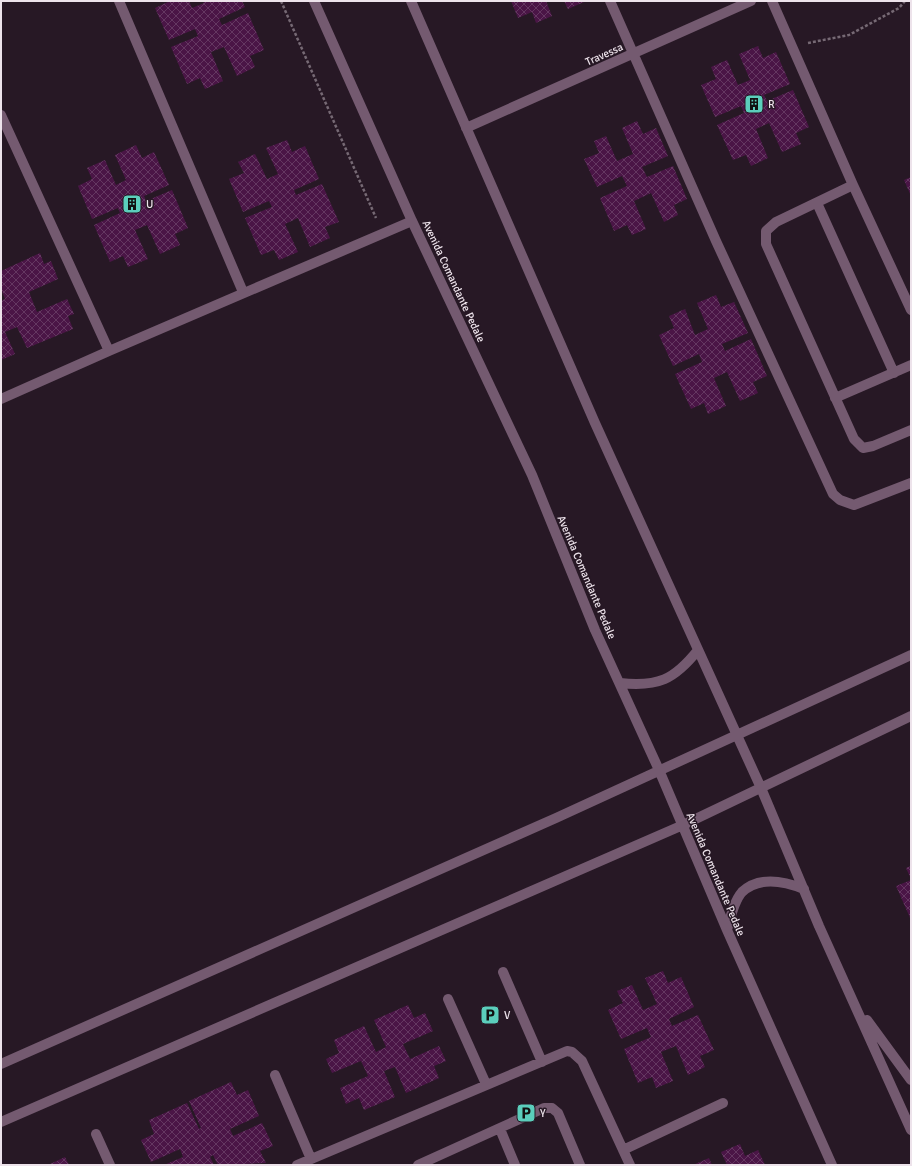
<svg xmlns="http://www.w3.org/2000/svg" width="912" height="1166" font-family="Signika,sans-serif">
<defs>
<pattern id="building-cross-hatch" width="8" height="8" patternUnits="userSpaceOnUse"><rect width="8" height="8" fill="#4a1546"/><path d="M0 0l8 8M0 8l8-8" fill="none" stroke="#643761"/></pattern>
</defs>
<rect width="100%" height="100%" fill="#271825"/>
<path fill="url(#building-cross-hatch)" d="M170 1H189L192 8 204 3 203 1H242L245 7 219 19 222 25 248 13 264 50 250 56 255 67 237 76 224 47 211 52 223 81 205 89 200 78 187 84 171 47 198 36 195 29 169 40 155 8Z
M511 1H546L552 16 536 23 532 12 518 18Z
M564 1H584V2L568 9Z
M758 46 763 58 776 52 790 84 764 95 767 101 793 90 809 127 796 133 801 144 782 152 769 123 756 129 768 158 751 166 746 155 733 160 717 125 744 113 741 106 715 117 701 85 716 79 711 67 727 60 738 85 750 80 739 54Z
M637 121 643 134 656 128 668 156 642 167 647 177 673 166 687 199 674 205 678 215 664 222 651 193 634 201 646 229 632 235 627 225 614 231 600 198 627 186 622 176 597 187 584 159 599 153 594 141 606 136 617 161 633 154 622 128Z
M287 140 292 152 305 146 319 179 294 190 296 195 322 184 339 222 325 227 330 238 310 247 298 218 285 224 298 252 279 260 274 250 261 255 245 218 272 207 269 201 243 212 229 179 244 173 238 162 255 154 267 179 278 174 266 148Z
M136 145 142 158 154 152 169 185 144 196 146 201 172 190 188 228 175 234 180 245 160 254 147 225 135 230 148 259 128 267 123 256 110 262 94 225 120 213 118 208 92 219 78 186 92 179 87 168 105 160 116 185 126 180 115 155Z
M911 177V196L904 180Z
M40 253 44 264 51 261 58 279 29 292 37 312 67 299 74 314 68 316 73 329 27 348 17 327 5 332 15 354 1 360V301L5 299 1 289V271Z
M716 295 721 307 734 302 748 333 722 344 725 351 751 339 767 376 753 382 758 393 740 401 727 372 714 378 726 406 708 414 704 403 691 409 675 374 702 362 699 354 673 366 659 335 674 328 669 316 685 309 695 335 708 329 697 303Z
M911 866V879L906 868Z
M911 880V920L896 886Z
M663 971 668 983 681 977 694 1007 669 1019 672 1026 698 1015 714 1050 700 1056 705 1067 688 1075 676 1046 661 1052 673 1081 656 1088 652 1077 638 1083 624 1049 651 1037 647 1028 621 1039 608 1010 623 1003 617 991 632 985 643 1010 657 1004 645 978Z
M408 1005 414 1018 425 1013 433 1031 403 1044 410 1059 439 1046 446 1061 434 1066 439 1078 406 1093 395 1067 384 1071 395 1097 364 1110 359 1098 346 1104 340 1088 368 1076 361 1061 332 1073 326 1059 339 1053 334 1040 364 1026 376 1052 386 1047 374 1020Z
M231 1082 237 1095 248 1090 259 1116 230 1129 233 1136 262 1123 273 1146 260 1151 266 1163 218 1165 213 1155 210 1157 214 1165H164L183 1157 180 1149 151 1162 141 1140 154 1134 149 1120 187 1103 199 1129 201 1128 189 1101Z
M740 1144 745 1156 758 1150 765 1165H727L721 1152Z
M65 1157 69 1165H48Z
M709 1158 712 1165H693Z"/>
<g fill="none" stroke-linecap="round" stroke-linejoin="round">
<path stroke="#766974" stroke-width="2.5" stroke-dasharray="3 2" stroke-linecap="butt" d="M281 1 376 218
M808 43 849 35 899 8 905 1"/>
<path stroke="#745a70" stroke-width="10" d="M119 1 243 292
M314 1 412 221 532 475 595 630 659 770 727 930 832 1165
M411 1 595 423 761 788 819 926 911 1130
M610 1 716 241 833 494 840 500 854 505 911 483
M772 1 853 185 911 310
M1 115 109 351 1 399
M466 128 751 1
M853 185 776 222 766 231V244L854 439 863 448 873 446 911 430
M817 203 894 373
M109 351 412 221
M835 398 911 365
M620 683C658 687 674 680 698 650
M727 930C730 919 734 901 742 892 759 876 784 881 804 889
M503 972 542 1062
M448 999 486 1084
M867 1020 911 1080
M1 1064 556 818 911 655
M275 1075 311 1159
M1 1122 683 825 911 716
M500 1129 515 1165
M96 1134 110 1165
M623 1150 723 1103
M297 1165 567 1051 572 1052 582 1061 630 1165
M418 1165 544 1108H552L558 1113 580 1165"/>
</g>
<defs>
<g id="building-square" transform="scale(1)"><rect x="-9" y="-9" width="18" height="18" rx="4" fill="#5bcebc" stroke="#271825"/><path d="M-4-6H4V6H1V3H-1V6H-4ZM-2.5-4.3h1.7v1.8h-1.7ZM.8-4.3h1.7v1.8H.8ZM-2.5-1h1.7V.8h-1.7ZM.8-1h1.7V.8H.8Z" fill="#111"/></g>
<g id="parking-square" transform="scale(1)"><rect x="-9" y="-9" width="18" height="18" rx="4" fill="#5bcebc" stroke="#271825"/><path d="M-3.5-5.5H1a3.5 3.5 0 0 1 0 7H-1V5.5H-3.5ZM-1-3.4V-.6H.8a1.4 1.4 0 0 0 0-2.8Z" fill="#111"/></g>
</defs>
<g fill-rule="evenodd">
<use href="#building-square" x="754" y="104"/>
<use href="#building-square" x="132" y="204"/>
<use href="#parking-square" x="490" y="1015"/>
<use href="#parking-square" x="526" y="1113"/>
</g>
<g text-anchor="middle" stroke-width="3" stroke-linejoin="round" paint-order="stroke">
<g font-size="11" fill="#ede3eb" stroke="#271825">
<text transform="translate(604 54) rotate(-24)" y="4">Travessa</text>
<text transform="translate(454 281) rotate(65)" y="4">Avenida Comandante Pedale</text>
<text transform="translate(587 577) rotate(67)" y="4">Avenida Comandante Pedale</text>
<text transform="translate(716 874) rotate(67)" y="4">Avenida Comandante Pedale</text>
</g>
<g font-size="11" fill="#ede3eb" stroke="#271825" text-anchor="start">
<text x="768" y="108">R</text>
<text x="146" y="208">U</text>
<text x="504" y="1019">V</text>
<text x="540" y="1117">Y</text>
</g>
</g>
<rect width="912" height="1166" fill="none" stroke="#ede3eb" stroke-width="4"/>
</svg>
